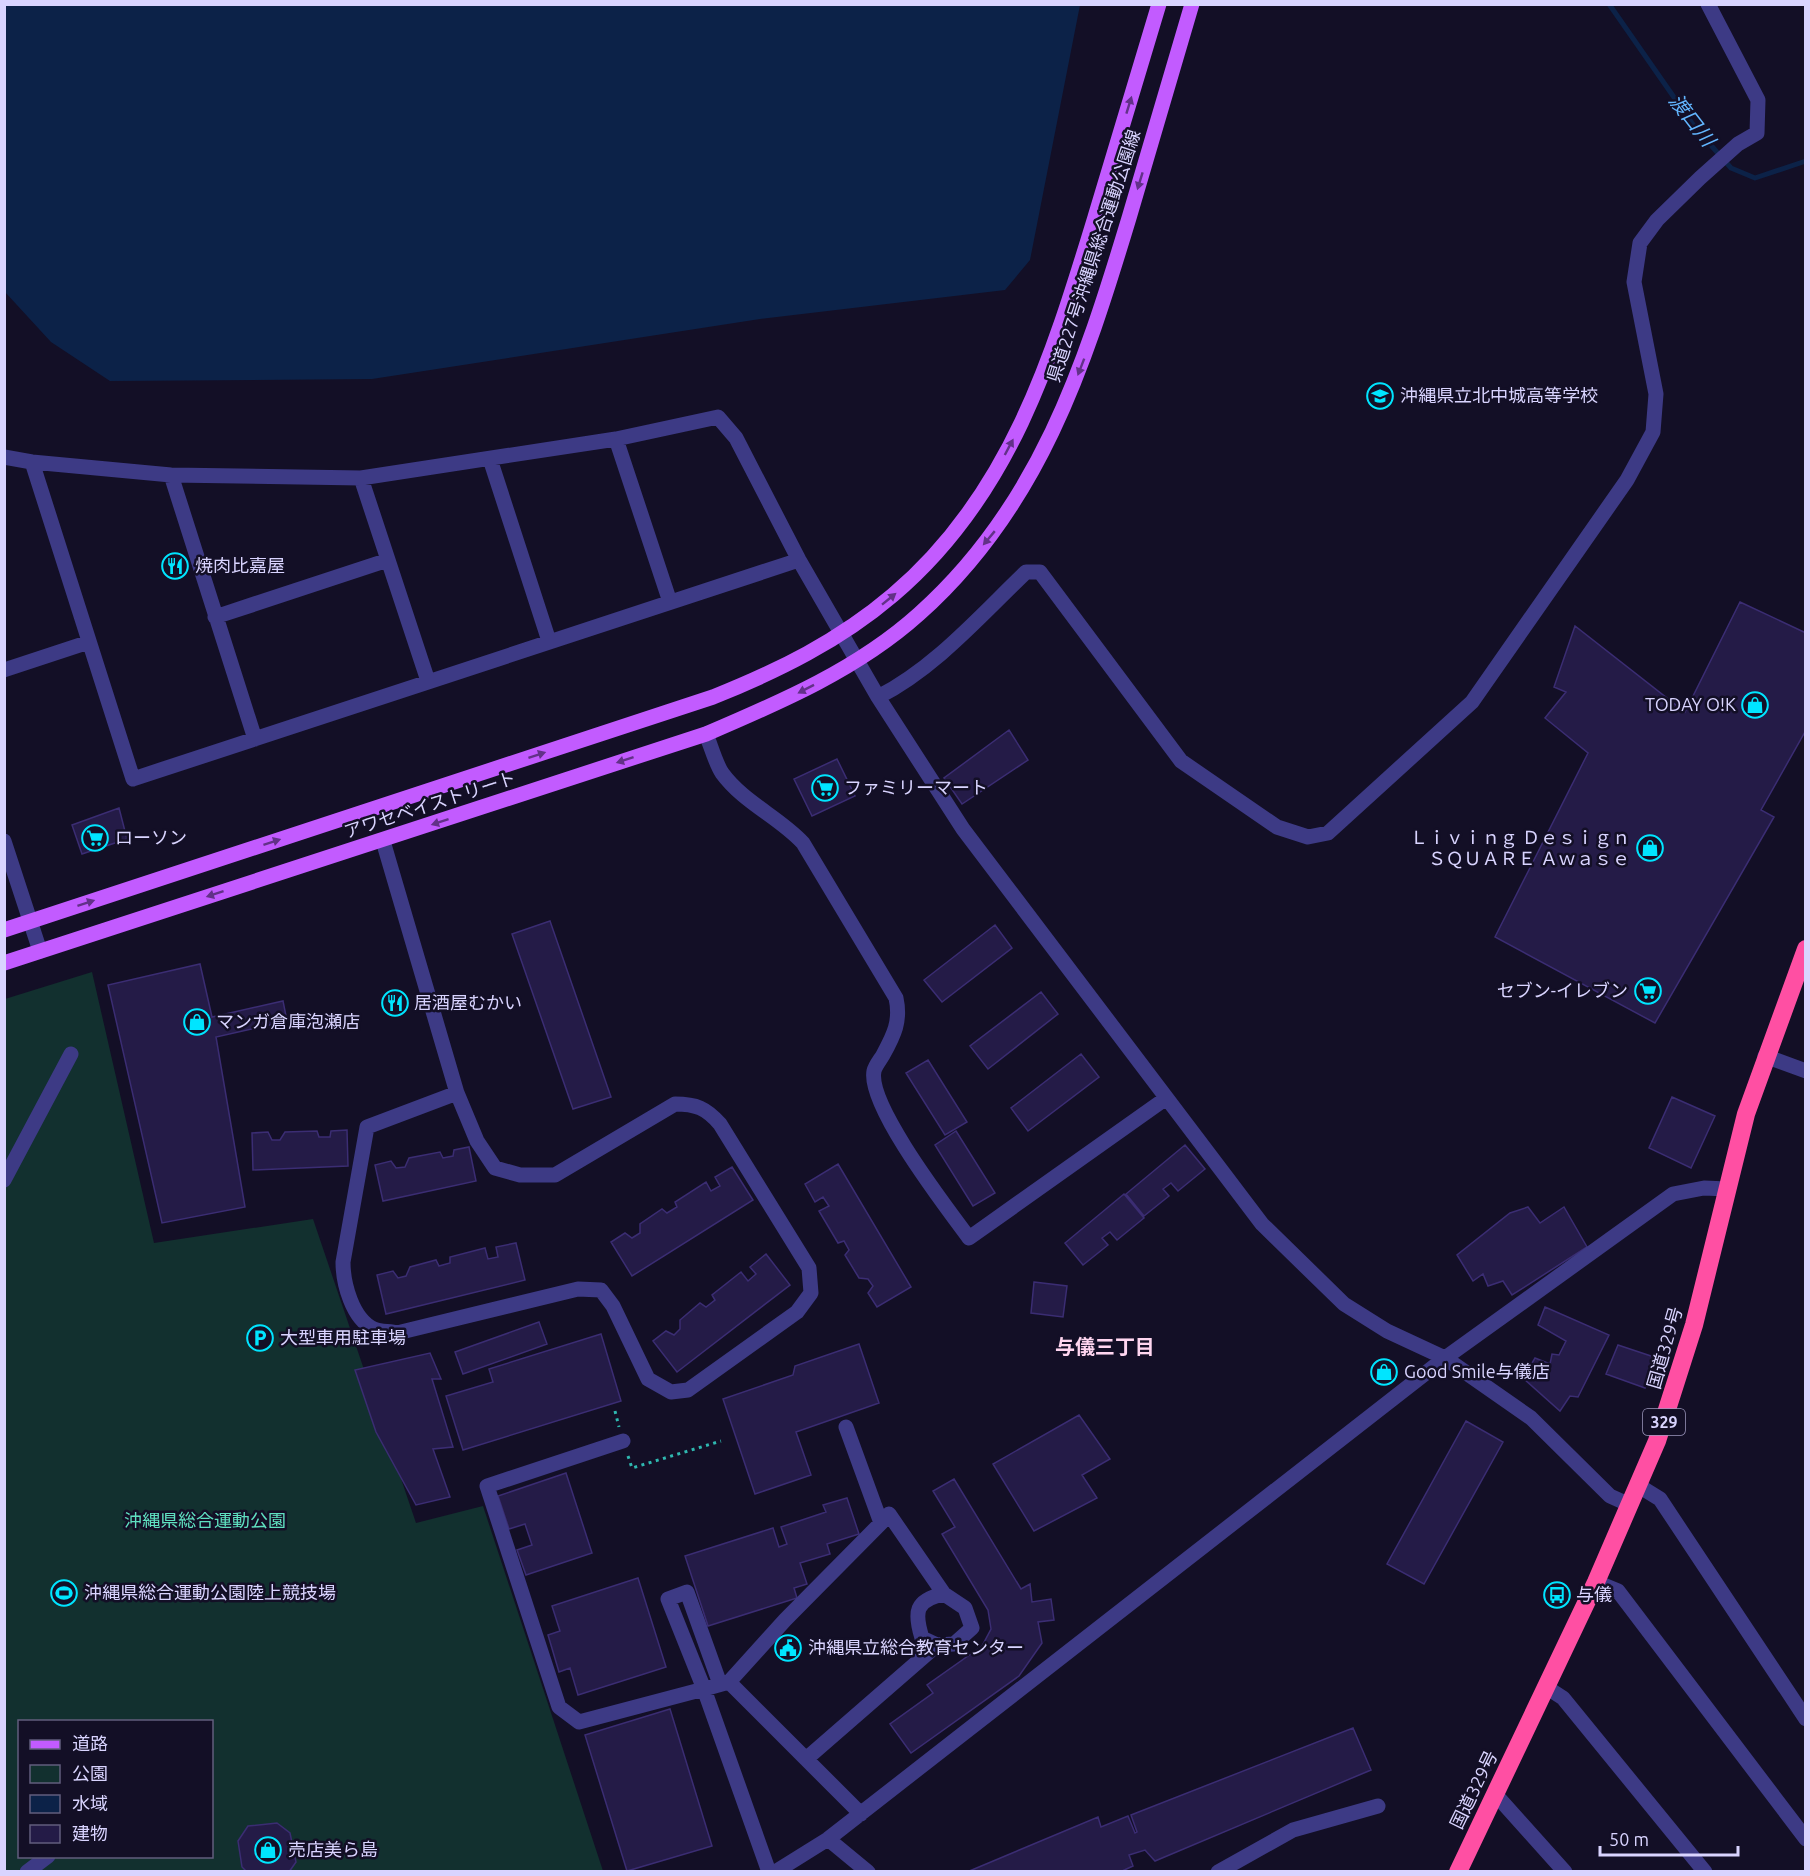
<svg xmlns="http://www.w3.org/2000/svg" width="1810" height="1876" font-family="Ubuntu,'Noto Sans JP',sans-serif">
<rect width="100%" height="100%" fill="#130f26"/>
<path fill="#12302f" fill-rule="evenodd" d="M92 972 154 1243 313 1219 416 1523 483 1506 603 1871 5 1872V999ZM20 1722H212V1856H20Z"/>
<path fill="#0c2248" d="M5 4H1080V5L1030 260 1005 290 760 319 372 379 110 381 51 342 5 292Z"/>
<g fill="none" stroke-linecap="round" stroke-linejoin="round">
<path stroke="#0c2248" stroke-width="5" d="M1609 4 1694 126 1731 168 1755 178 1806 161"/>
</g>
<path fill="#241b47" stroke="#3b2d73" stroke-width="1.5" d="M1740 602 1806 633V730L1761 810 1774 817 1655 1023 1495 937 1588 753 1545 718 1566 692 1554 687 1575 626 1685 712Z
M1009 730 1028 760 962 804 944 778Z
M837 759 855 796 812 816 794 779Z
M119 808 127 839 82 854 72 825Z
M550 921 611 1097 573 1109 512 934Z
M995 925 1012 948 942 1002 924 980Z
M200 964 212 1017 283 1001 287 1021 216 1037 245 1207 162 1223 108 985Z
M1041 992 1058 1014 988 1069 970 1046Z
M1081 1054 1099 1077 1028 1131 1011 1108Z
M928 1060 967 1122 945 1135 906 1073Z
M1672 1097 1715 1116 1691 1168 1649 1148Z
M347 1130 348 1166 253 1170 252 1133 268 1132 272 1140H280L285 1132 317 1131 319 1137H330L331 1131Z
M956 1131 995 1193 973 1206 935 1145Z
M1185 1145 1205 1169 1178 1191 1171 1183 1163 1189 1169 1196 1144 1216 1126 1194Z
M469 1147 476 1181 383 1201 375 1165 391 1161 396 1168 405 1167 409 1158 440 1152 443 1158 453 1156 454 1150Z
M838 1164 911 1287 877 1307 868 1293 873 1286 868 1279 859 1278 845 1255 849 1250 844 1241 838 1243 819 1211 829 1206 823 1197 815 1202 805 1184Z
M732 1167 753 1200 632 1276 611 1242 625 1233 632 1238 640 1233V1224L662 1209 667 1213 677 1207 675 1202 706 1182 711 1191 720 1186 715 1177Z
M1124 1194 1144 1218 1117 1240 1110 1232 1102 1238 1108 1245 1083 1265 1065 1243Z
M1528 1207 1540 1223 1564 1207 1587 1247 1512 1295 1503 1281 1488 1286 1483 1274 1473 1281 1457 1255 1510 1213Z
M516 1243 525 1280 386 1314 377 1275 393 1271 398 1278 406 1276 410 1267 436 1260 439 1266 450 1263V1257L485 1248 488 1259 498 1257 496 1247Z
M766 1254 790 1285 677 1372 653 1341 666 1331 674 1335 680 1329V1320L700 1303 706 1307 715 1300 712 1295 741 1272 748 1281 756 1274 750 1267Z
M1034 1282 1067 1286 1063 1317 1031 1313Z
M1545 1307 1609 1335 1578 1397 1570 1396 1560 1411 1523 1378 1535 1358 1550 1364 1552 1354 1559 1355 1566 1341 1538 1325Z
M539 1322 547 1344 463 1374 455 1352Z
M601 1334 621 1401 463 1450 446 1396 493 1382 489 1369Z
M859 1344 879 1403 796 1432 811 1475 755 1494 723 1399 793 1375 795 1366Z
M1618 1345 1657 1358 1645 1388 1606 1374Z
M430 1353 441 1379H432L453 1447 433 1449 450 1497 416 1505 376 1432 355 1370Z
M1079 1415 1110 1459 1082 1475 1097 1498 1034 1531 993 1464Z
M1466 1421 1503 1442 1424 1584 1387 1564Z
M566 1473 592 1553 526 1575 517 1550 532 1545 525 1524 509 1529 498 1496Z
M954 1479 1021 1589 1030 1584 1032 1602 1051 1599 1054 1620 1038 1622 1042 1643 1019 1676 911 1753 890 1724 933 1693 927 1685 982 1646 991 1629 988 1610 942 1534 955 1527 933 1491Z
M847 1498 859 1534 827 1544 830 1554 800 1563 807 1584 794 1588 797 1598 708 1626 685 1556 773 1528 779 1547 787 1544 781 1527 826 1512 823 1505Z
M638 1578 666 1667 578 1695 570 1668 559 1672 548 1635 560 1631 552 1606Z
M670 1709 712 1846 627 1871 585 1735Z
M1353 1728 1371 1770 1155 1861 1145 1850 1129 1855 1133 1866 1120 1872H967L1098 1817 1101 1827 1128 1816 1135 1833 1137 1832 1131 1815Z
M277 1823 290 1833 296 1862 289 1872H247L242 1867 238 1841 248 1826Z"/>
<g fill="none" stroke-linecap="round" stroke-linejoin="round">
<path stroke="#2fb8b0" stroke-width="3" stroke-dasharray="3 4.5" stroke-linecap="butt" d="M615 1411 619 1427
M628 1456 632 1468 721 1441"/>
<path stroke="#3d3a85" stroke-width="15" d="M616 439 670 602
M4 457 32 462 171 475 361 478 616 439 718 417 736 438 799 560 878 697 963 829 1262 1224 1344 1304 1387 1331 1445 1358 1531 1418 1610 1496 1630 1505
M490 459 549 641
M32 462 133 779 799 560
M171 475 255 739
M361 478 428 681
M215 617 388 560
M4 670 89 642
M878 697C935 668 980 616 1026 572H1040L1181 761 1277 827 1308 837 1328 833 1472 702 1627 480 1653 432 1656 394 1634 282 1640 243 1657 220 1700 178 1738 144 1757 133 1758 100 1708 4
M706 734C711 746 715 762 722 773 744 803 779 817 803 843L896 998C901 1021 894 1035 883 1055 880 1060 875 1066 874 1071 867 1105 947 1208 969 1238L1165 1099
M4 841 40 951
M383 841 457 1093 477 1141 495 1168 520 1175H555L675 1104C696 1104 706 1108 720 1124L809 1268 811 1293 797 1312 688 1390 671 1392 648 1379 613 1306 601 1290 578 1289 397 1333C390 1331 380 1332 374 1329 352 1319 343 1283 343 1262L367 1127 457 1093
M1765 1056 1806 1071
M4 1180 71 1054
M623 1441 487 1486 559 1707 579 1722 704 1689 668 1599 687 1592 720 1684
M1639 1486 1660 1499 1806 1719
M881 1523 889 1514 944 1594 965 1608 972 1628 954 1644 937 1645 922 1638C914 1612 915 1600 944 1594
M1596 1582 1618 1591 1806 1839
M729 1682 785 1620 881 1523 846 1427
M1546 1687 1563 1698 1705 1872
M806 1759 937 1645
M1496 1795 1565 1872
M828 1839 868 1872
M27 1872 48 1856
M769 1872 704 1689 729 1682 861 1814
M775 1872 828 1839 1445 1358 1673 1194 1704 1188 1727 1189
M1218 1872 1293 1830 1378 1806"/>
<path stroke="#c25bff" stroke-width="15" d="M4 930 713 697C778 671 839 641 893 595 1010 496 1052 358 1095 217 1116 146 1138 75 1159 4
M4 963 706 734C781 702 858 669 919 614 1039 507 1084 367 1129 218 1150 147 1171 76 1192 4"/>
<path stroke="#ff4fa3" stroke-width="18" d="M1458 1872 1596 1582 1657 1441 1694 1325 1746 1114 1806 949"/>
</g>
<defs><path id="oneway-solid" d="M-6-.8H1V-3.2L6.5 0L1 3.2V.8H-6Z" transform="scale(1.5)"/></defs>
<g fill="#623188">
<use href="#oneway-solid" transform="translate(1129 105) rotate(-73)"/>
<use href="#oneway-solid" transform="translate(1140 181) rotate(107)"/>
<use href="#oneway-solid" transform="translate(1081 367) rotate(111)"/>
<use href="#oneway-solid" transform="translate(1009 447) rotate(-62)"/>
<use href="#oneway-solid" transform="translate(989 538) rotate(130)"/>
<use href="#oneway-solid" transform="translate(889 599) rotate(-39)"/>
<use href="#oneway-solid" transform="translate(806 689) rotate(153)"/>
<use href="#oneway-solid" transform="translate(537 755) rotate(-18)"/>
<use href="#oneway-solid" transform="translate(625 760) rotate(162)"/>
<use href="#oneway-solid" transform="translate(440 822) rotate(162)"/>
<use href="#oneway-solid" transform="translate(272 842) rotate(-18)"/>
<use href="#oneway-solid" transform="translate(215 894) rotate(162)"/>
<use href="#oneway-solid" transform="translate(86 903) rotate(-18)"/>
</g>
<defs>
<g id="school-ring" transform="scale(1.35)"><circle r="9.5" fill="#130f26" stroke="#00e5ff" stroke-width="1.5"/><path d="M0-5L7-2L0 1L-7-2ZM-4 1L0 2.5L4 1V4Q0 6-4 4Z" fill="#00e5ff"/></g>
<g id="restaurant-ring" transform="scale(1.35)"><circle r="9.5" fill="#130f26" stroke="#00e5ff" stroke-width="1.5"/><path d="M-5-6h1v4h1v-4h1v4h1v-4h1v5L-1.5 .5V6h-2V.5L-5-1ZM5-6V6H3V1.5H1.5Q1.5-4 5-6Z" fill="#00e5ff"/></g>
<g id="shop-ring" transform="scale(1.35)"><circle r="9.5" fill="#130f26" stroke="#00e5ff" stroke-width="1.5"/><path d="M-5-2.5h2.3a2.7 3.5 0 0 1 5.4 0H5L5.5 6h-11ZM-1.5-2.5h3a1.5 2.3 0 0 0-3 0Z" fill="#00e5ff"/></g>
<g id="supermarket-ring" transform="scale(1.35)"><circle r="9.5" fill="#130f26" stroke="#00e5ff" stroke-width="1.5"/><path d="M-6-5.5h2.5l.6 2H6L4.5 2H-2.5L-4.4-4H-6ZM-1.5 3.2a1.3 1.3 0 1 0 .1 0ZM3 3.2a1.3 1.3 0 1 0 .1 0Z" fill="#00e5ff"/></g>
<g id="parking-ring" transform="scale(1.35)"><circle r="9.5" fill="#130f26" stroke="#00e5ff" stroke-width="1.5"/><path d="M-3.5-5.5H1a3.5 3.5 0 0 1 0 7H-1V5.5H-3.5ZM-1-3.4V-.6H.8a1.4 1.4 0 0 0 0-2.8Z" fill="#00e5ff"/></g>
<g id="stadium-ring" transform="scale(1.35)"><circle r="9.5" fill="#130f26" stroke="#00e5ff" stroke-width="1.5"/><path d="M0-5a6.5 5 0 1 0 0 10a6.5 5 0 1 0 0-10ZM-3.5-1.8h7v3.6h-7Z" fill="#00e5ff"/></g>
<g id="bus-ring" transform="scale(1.35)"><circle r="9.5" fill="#130f26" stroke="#00e5ff" stroke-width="1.5"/><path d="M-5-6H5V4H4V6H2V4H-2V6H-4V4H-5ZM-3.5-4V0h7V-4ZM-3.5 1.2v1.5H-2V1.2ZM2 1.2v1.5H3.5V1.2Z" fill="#00e5ff"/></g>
<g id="civic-ring" transform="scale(1.35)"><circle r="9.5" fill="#130f26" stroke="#00e5ff" stroke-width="1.5"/><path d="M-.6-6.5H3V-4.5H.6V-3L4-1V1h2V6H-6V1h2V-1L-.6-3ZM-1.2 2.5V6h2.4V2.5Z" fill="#00e5ff"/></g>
</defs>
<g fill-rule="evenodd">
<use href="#school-ring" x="1380" y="396"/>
<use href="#restaurant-ring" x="175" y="566"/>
<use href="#shop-ring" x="1755" y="705"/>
<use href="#supermarket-ring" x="825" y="788"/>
<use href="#supermarket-ring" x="95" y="838"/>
<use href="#shop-ring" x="1650" y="848"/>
<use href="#supermarket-ring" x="1648" y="991"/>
<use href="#restaurant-ring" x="395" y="1003"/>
<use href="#shop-ring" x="197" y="1022"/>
<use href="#parking-ring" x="260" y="1338"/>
<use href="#shop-ring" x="1384" y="1372"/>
<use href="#stadium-ring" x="64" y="1593"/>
<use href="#bus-ring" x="1557" y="1595"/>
<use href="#civic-ring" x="788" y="1648"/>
<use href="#shop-ring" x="268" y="1850"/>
</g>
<g text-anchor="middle" stroke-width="5" stroke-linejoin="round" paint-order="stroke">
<rect fill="#130f26" stroke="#9e99be" stroke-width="1.5" x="1643" y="1409" width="42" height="26" rx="4.5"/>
<g font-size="16" font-weight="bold" fill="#d9d4ff">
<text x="1664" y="1428">329</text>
</g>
<g font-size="18" fill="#d9d4ff" stroke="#130f26">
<text transform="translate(1094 256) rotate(-72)" y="6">県道227号沖縄県総合運動公園線</text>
<text transform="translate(430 805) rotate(-18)" y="6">アワセベイストリート</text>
<text transform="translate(1665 1348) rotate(-74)" y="6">国道329号</text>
<text transform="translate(1474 1790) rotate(-64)" y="6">国道329号</text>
</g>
<g font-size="18" fill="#d9d4ff" stroke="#130f26" text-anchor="start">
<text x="1400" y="402">沖縄県立北中城高等学校</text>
<text x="195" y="572">焼肉比嘉屋</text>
<text x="1736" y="711" text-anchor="end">TODAY O!K</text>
<text x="844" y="794">ファミリーマート</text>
<text x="115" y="844">ローソン</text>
<text x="1630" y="844" text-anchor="end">Ｌｉｖｉｎｇ Ｄｅｓｉｇｎ<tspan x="1630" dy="21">ＳＱＵＡＲＥ Ａｗａｓｅ</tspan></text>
<text x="1628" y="997" text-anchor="end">セブン-イレブン</text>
<text x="414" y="1009">居酒屋むかい</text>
<text x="216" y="1028">マンガ倉庫泡瀬店</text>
<text x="280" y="1344">大型車用駐車場</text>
<text x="1404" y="1378">Good Smile与儀店</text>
<text x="84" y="1599">沖縄県総合運動公園陸上競技場</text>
<text x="1576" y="1601">与儀</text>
<text x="808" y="1654">沖縄県立総合教育センター</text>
<text x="288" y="1856">売店美ら島</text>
</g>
<g font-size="18" fill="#5fe0c0" stroke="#130f26">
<text x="205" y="1527">沖縄県総合運動公園</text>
</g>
<g font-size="20" font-style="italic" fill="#62b6ff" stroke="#130f26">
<text transform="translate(1692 120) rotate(52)" y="7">渡口川</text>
</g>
<g font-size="20" font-weight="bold" fill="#ffd6f0" stroke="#130f26">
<text x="1105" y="1354">与儀三丁目</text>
</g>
</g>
<rect width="1810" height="1876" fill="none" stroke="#d9d4ff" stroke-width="12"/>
<rect x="18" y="1720" width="195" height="138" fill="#130f26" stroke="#625e7d" stroke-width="1.5"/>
<rect x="30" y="1740" width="30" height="9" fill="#c25bff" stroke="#625e7d" stroke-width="1.5"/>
<text x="72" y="1750" font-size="18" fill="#d9d4ff">道路</text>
<rect x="30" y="1765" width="30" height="18" fill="#12302f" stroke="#625e7d" stroke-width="1.5"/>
<text x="72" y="1780" font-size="18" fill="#d9d4ff">公園</text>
<rect x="30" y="1795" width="30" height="18" fill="#0c2248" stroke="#625e7d" stroke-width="1.5"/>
<text x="72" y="1810" font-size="18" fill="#d9d4ff">水域</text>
<rect x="30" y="1825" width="30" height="18" fill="#241b47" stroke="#625e7d" stroke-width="1.5"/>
<text x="72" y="1840" font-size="18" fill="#d9d4ff">建物</text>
<path d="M1600 1846v9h138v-9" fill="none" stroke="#d9d4ff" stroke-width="3"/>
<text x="1609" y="1846" font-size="18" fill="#d9d4ff" stroke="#130f26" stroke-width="4.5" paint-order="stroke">50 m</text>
</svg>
